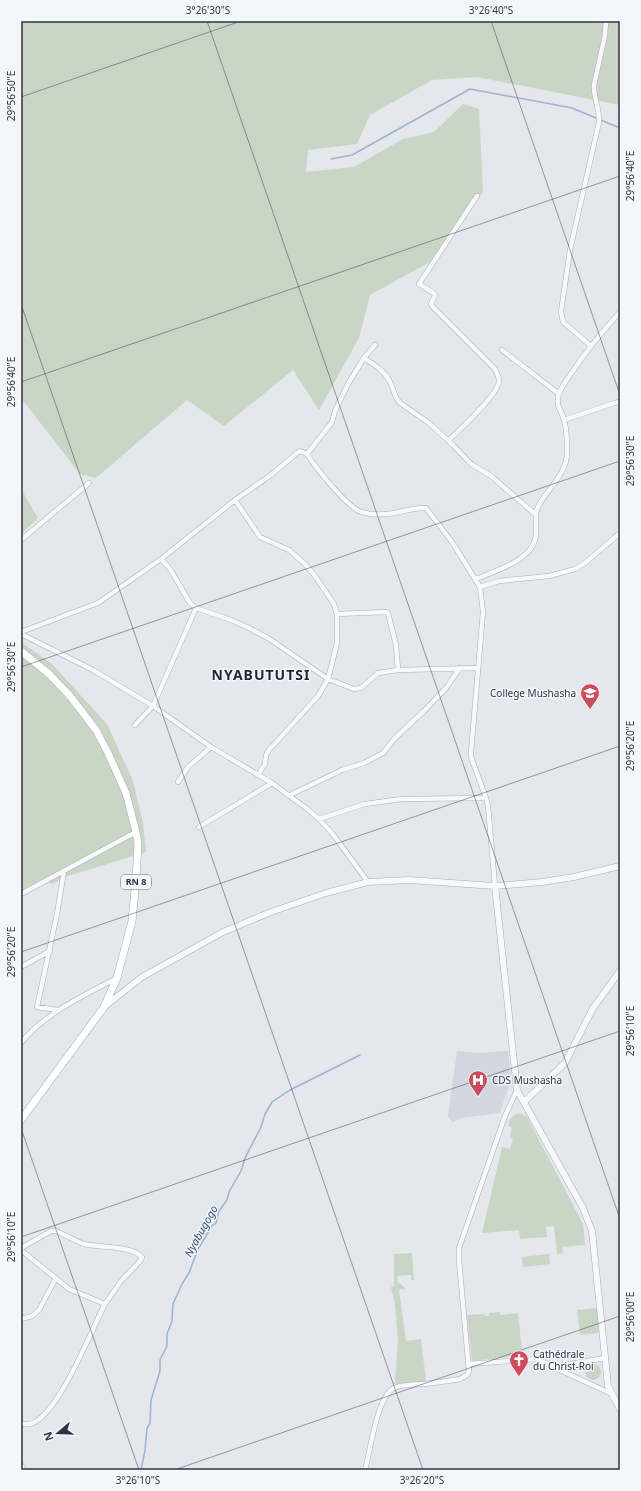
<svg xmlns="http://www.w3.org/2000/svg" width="641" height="1491" font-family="'Noto Sans',sans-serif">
<rect width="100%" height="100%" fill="#e4e7ec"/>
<path fill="#d2d6de" d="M457 1051 480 1053 508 1051 511 1080 500 1113 461 1118 453 1122 448 1117Z"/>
<path fill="#c9d6c5" d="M21 21H620V105L477 77 432 80 370 115 357 144 308 150 306 172 354 167 403 139 434 132 463 104 479 109 483 192 439 257 370 295 359 338 319 410 293 370 224 426 187 400 96 478 80 474 21 398Z
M21 489 38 518 21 534Z
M21 642 52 664 107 724 133 781 143 823 146 852 65 877 52 884 41 880 21 891Z
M516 1114H521L527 1117 583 1224 585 1245 562 1247 563 1253 557 1254 554 1226 546 1227 547 1237 520 1239 519 1230 482 1233 502 1147 510 1149 513 1138 510 1137 512 1127 508 1126 510 1119Z
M412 1253 414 1280H411V1275L397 1276 398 1282 406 1289 399 1290 406 1341 421 1339 426 1381 393 1384 395 1382 398 1341 395 1305 391 1287 394 1286V1254Z
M549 1254 550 1264 523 1267 522 1257Z
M597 1308 599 1333 580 1335 577 1310Z
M500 1312V1315L518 1313 522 1351 514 1352V1356L472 1361 467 1315 484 1314 485 1316H489V1313Z
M585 1372a8 8 0 1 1 16 0a8 8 0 1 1-16 0Z"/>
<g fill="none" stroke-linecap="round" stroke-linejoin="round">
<path stroke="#9fb4cc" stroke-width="1.5" d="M331 159 352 155 470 89 572 108 620 128
M141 1470 145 1450 147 1428 150 1423 151 1400 160 1371V1360L167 1346V1334L172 1321 173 1304 182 1284 189 1273 198 1249 212 1226 216 1223 219 1211 227 1200 229 1192 241 1171 245 1158 261 1127 265 1114 272 1102 290 1090 360 1055"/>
<g stroke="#a9aeb7" stroke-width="5.5">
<path id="minor" d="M375 345 364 358 348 384 335 411 332 422 307 454C316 468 345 504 359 511 367 514 378 515 387 514 398 513 416 507 426 508L452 542 480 587 483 612 471 752V757L486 798 488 806 495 886
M591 346 563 322 561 312 570 250 599 122C600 109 593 97 594 85L605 35 606 21
M502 350 559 394
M364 358C375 365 384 370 390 382 394 389 394 397 400 403L429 423 453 445 471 464 491 476 535 514
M564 420 614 403 620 402
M449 440C459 430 499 394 499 381 499 377 497 373 495 369L432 306 431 304 435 295 434 293 419 284 477 196
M235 500 260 537 289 550 305 564 315 576 334 604 337 614V643L328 679 318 696 269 750 266 755 265 764 258 775
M21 540 89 483
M161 559 170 569 190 603 196 608 231 620 249 628 268 638 328 679 354 689 361 688 378 673 398 670
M476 579C495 571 534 560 536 535 537 522 533 515 540 503 550 487 567 472 567 453 567 443 567 429 564 420 561 409 555 406 559 394 562 385 568 378 573 371 587 349 603 331 620 312
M480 587 499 581 549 576 575 569 585 563 620 533
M337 614 386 612 388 613 396 645 398 670 478 668
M21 632 98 603 161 559 235 500 271 475 297 453 300 451 307 454
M21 634 93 670 153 706 211 747 272 783 306 808 319 819 332 833 368 882
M135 725 153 706 196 608
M178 782 188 767 211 747
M290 795 342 770 364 763 383 753 394 739 424 711 446 688 460 668
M319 819 365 804 402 799 486 798
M199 827 272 783
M21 894 136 832
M21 967 50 951
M58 1010 37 1007 57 914 64 871
M21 1043C42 1015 86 994 117 978
M21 1248 51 1231H56C65 1235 75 1241 84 1244 99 1248 131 1245 142 1257L141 1260 121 1281 105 1304
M21 1250 69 1289 105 1304C94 1323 51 1438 21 1423
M21 1319 32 1316 39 1310 56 1278
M468 1364 537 1359 553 1367 612 1394
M553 1367 605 1358
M21 1465 24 1470
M365 1470C370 1452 377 1396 394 1388 403 1384 414 1385 424 1384 436 1383 448 1381 460 1379L467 1375 469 1371 459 1260V1248L505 1116 517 1090"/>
</g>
<g stroke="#a9aeb7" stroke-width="7">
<path id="tertiary" d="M495 886 517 1090 583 1208 592 1231 608 1386 620 1409
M104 1007 142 977 223 932 271 912 326 893 368 882 409 880 495 886 542 882 574 877 620 866
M524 1102 565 1063 593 1008 620 971"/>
</g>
<g stroke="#a3abb8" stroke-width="8">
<path id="primary" d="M21 651 49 674 70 696 96 730 108 753 126 793 136 832 138 843 136 880 132 921 117 978 104 1007 21 1120"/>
</g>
<use href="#minor" stroke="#f7f8fa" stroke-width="4.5"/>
<use href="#tertiary" stroke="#f7f8fa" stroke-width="6"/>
<use href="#primary" stroke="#fff" stroke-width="7"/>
</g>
<path fill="none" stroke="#2b3445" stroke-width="1" stroke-opacity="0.45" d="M207 21 620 1219M491 21 620 395M21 97 241 21M21 304 423 1470M21 382 620 176M21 667 620 461M21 952 620 746M21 1128 139 1470M21 1237 620 1031M174 1470 620 1316"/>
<defs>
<g id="university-pin" transform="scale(1)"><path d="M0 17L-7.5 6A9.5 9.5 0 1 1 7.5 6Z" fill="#d1495b" stroke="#f4f6f9"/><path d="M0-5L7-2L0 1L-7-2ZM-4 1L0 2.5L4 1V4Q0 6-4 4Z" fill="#fff"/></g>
<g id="hospital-pin" transform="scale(1)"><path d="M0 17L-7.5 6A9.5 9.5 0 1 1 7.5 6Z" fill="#d1495b" stroke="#f4f6f9"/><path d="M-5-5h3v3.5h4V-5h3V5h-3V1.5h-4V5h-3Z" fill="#fff"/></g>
<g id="church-pin" transform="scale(1)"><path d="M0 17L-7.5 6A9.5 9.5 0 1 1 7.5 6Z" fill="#d1495b" stroke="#f4f6f9"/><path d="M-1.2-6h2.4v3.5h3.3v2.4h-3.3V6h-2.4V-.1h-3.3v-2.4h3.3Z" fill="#fff"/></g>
</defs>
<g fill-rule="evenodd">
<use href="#university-pin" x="590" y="693"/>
<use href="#hospital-pin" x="478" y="1080"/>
<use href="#church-pin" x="519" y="1360"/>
</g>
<g text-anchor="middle" stroke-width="3" stroke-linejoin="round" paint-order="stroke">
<rect fill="#f4f6f9" stroke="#676e7b" stroke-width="1" x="121" y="875" width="30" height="14" rx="3"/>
<g font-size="9" font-weight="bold" fill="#2b3445">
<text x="136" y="885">RN 8</text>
</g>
<g font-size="10" fill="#2b3445" stroke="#f4f6f9" text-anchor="start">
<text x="576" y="697" text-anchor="end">College Mushasha</text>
<text x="492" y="1084">CDS Mushasha</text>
<text x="533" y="1358">Cathédrale<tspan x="533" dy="12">du Christ-Roi</tspan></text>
</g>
<g font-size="11" font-style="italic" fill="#34527a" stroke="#f4f6f9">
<text transform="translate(201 1231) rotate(-61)" y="4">Nyabugogo</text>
</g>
<g font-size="14" font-weight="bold" letter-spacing="1" fill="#1d2536" stroke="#f4f6f9">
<text x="261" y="680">NYABUTUTSI</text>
</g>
</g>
<rect width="641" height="1491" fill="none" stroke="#f4f6f9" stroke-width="44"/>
<g transform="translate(58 1433) rotate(251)" stroke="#f4f6f9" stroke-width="3" paint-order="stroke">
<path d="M0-3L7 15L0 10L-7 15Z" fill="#2b3445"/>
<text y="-6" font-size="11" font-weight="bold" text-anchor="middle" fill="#2b3445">N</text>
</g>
<rect x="22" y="22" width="597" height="1447" fill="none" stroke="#2b3445" stroke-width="1.5"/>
<g font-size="10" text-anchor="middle" fill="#2b3445">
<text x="208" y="14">3°26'30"S</text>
<text x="491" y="14">3°26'40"S</text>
<text transform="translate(11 96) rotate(-90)" y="4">29°56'50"E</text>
<text transform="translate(630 176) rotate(-90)" y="4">29°56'40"E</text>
<text transform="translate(11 382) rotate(-90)" y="4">29°56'40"E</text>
<text transform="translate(630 461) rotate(-90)" y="4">29°56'30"E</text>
<text transform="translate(11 667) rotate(-90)" y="4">29°56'30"E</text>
<text transform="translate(630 746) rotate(-90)" y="4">29°56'20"E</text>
<text transform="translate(11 952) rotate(-90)" y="4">29°56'20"E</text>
<text transform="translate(630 1031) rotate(-90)" y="4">29°56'10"E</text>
<text transform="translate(11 1237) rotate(-90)" y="4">29°56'10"E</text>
<text transform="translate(630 1317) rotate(-90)" y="4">29°56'00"E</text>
<text x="138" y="1484">3°26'10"S</text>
<text x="422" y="1484">3°26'20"S</text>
</g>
</svg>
